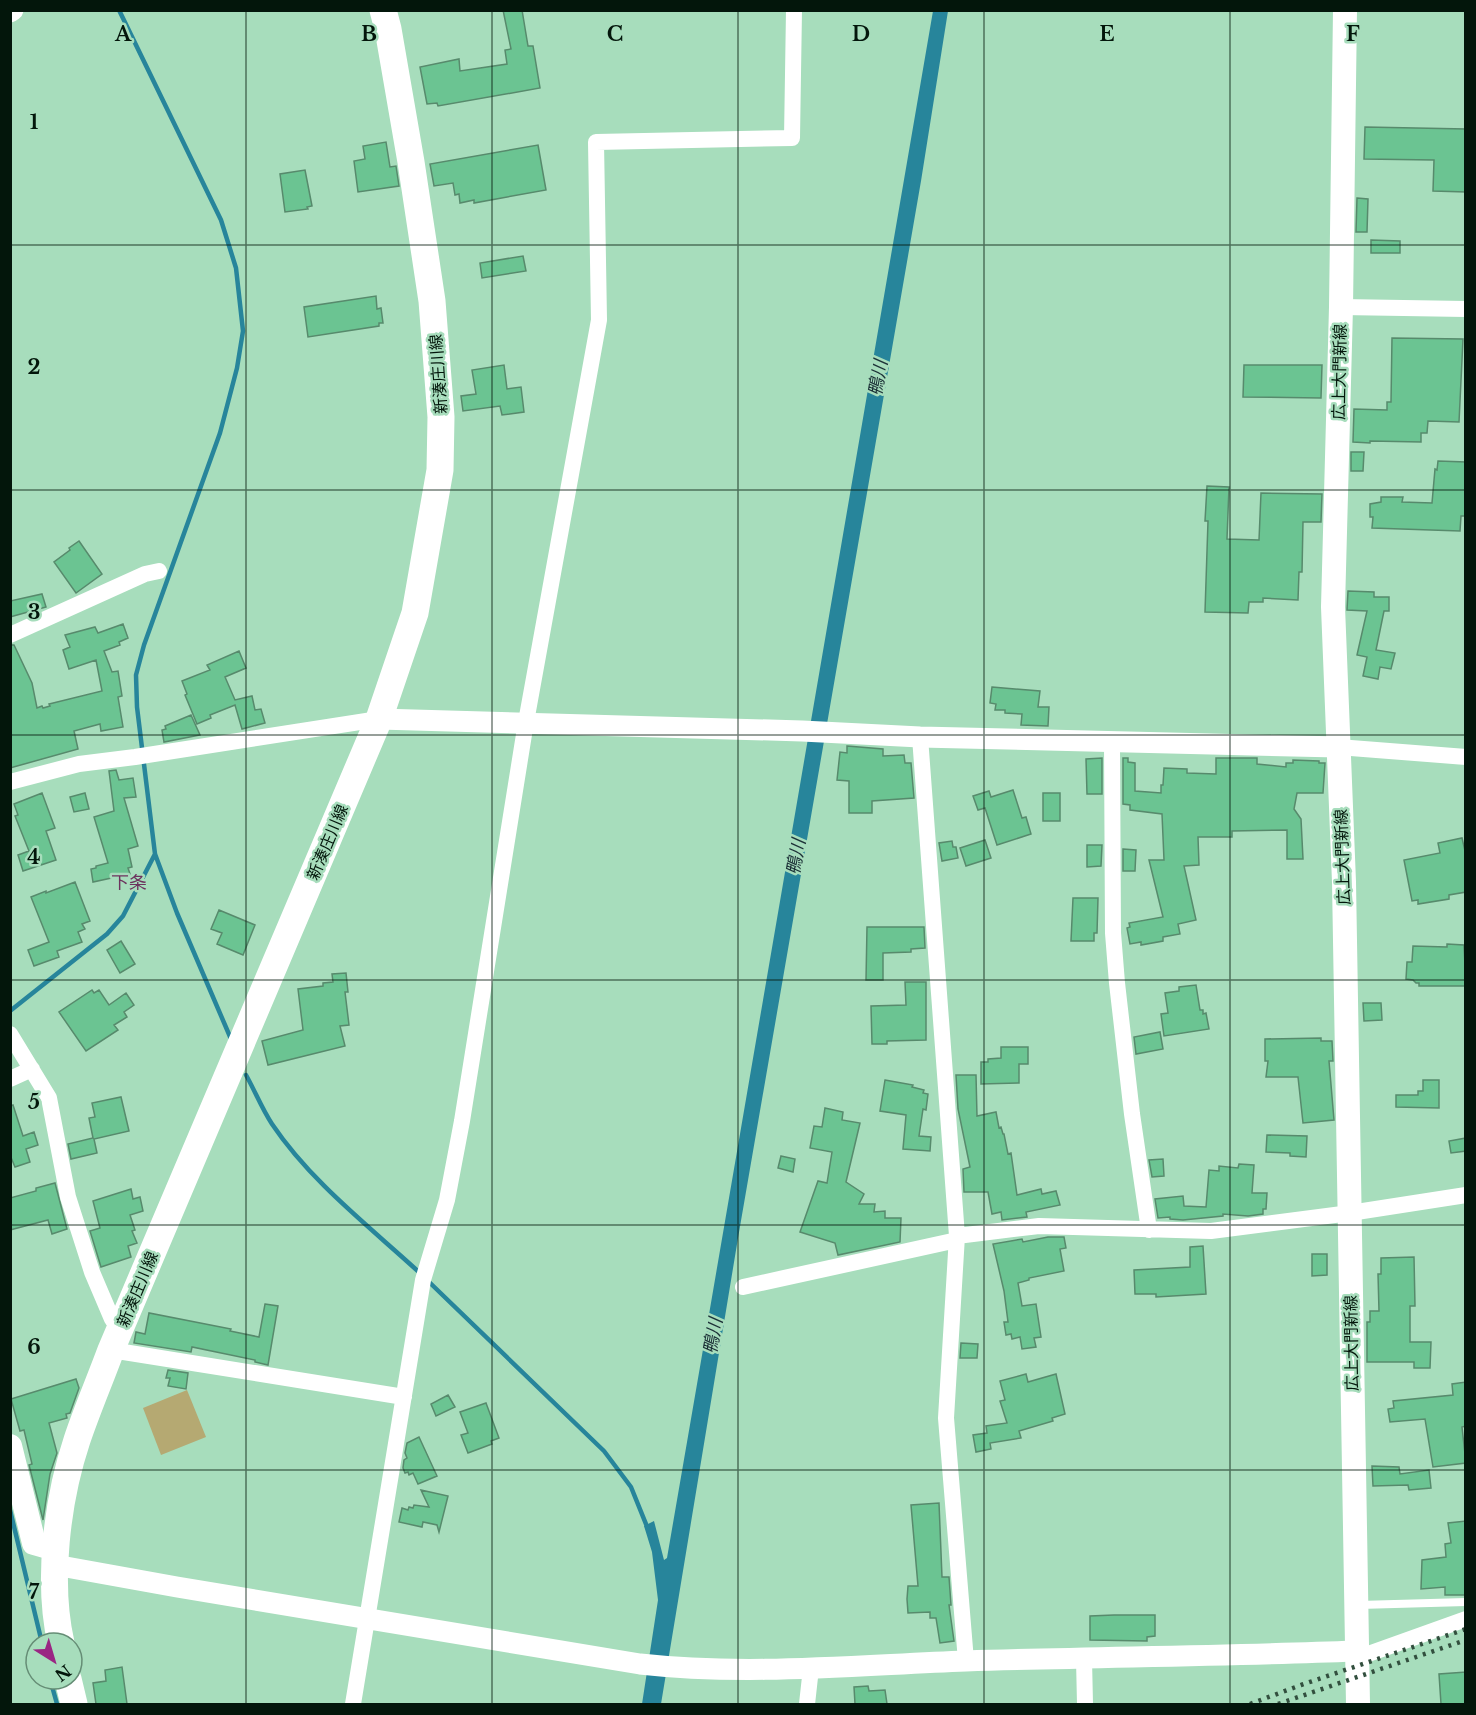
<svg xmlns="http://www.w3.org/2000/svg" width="1476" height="1715" font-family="'Libre Baskerville','Noto Sans JP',serif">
<rect width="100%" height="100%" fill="#a7ddbc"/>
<path fill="#b5a972" d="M187 1390 206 1437 161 1455 143 1408Z"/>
<path fill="#27859b" d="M933 11H948L921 181 738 1238 661 1704H642L658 1600 652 1552 644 1526 654 1521 664 1560 667 1558 701 1361Z"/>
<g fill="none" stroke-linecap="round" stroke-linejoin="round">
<path stroke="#27859b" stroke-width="4.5" d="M119 10 221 220 236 268 243 331 237 368 220 433 144 645 136 675 137 707 155 854 177 913 231 1039
M10 1011 107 934 123 916 155 854
M246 1075C255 1091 262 1109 272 1124 311 1182 370 1227 421 1274
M427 1280 604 1451 631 1487 648 1529
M10 1510 42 1643
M50 1679 57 1704"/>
</g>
<path fill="#6bc492" stroke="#578a6c" stroke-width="1.5" d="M503 10H522L528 46H533L540 88 438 106 437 103 427 104 420 67 459 59 460 71 507 64 505 50 511 49Z
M1365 127 1466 129V192L1433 191 1434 160 1364 159Z
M386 142 390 167 396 166 399 186 358 192 354 161 365 159 363 146Z
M538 145 546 190 474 203V200L460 203 459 194 455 195 453 183 434 186 430 164Z
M305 170 312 206 307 207 308 209 285 212 280 174Z
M1357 198 1368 199 1367 232H1356Z
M1371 240 1400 241V253H1371Z
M523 256 526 271 482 278 480 263Z
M376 296 377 309 381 308 383 323H379V326L308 337 304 307Z
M1392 338 1463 339 1459 422 1428 421 1427 433H1421V442L1370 441V443L1353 442 1354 409 1387 410V402H1391Z
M504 365 507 389 521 387 524 412 502 415 500 406 463 411 461 396 476 394 472 370Z
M1244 365H1322L1321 398 1243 397Z
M1351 452H1364L1363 471H1351Z
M1438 461 1466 462V516H1461L1460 531 1372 528 1373 517H1370V504L1381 502V497H1403L1402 502 1432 503 1435 469 1437 470Z
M1207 486 1229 487 1227 539 1259 540 1261 493 1322 494 1321 522H1303L1302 572H1299L1298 600 1263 598V602H1249L1248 613 1205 612 1208 521H1205Z
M79 541 102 574 76 593 54 562 70 550 69 548Z
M1348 591 1374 592V597H1389V611H1384L1376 650 1395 653 1391 669 1380 667 1378 679 1363 676 1367 657 1357 655 1367 611 1347 610Z
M42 594 46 607 10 617V601Z
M123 624 128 638 119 642 120 645 104 651 112 672 118 671 122 696 118 697 123 727 101 731 100 724 74 731 78 749 10 768V645H14L32 683 37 708 42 706 43 708 50 706 49 704 102 691 96 660 69 669 63 650 70 647 65 635 95 627 98 633Z
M239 651 246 668 225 677 235 700 252 696 255 710 261 709 265 723 242 729 235 705 210 715 211 718 197 724 185 695 187 694 182 681 210 670 207 665Z
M992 687 1040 691 1038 707H1049L1048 726 1021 725 1022 714 1005 713V710H995L996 704 990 703Z
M191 715 200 735 164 742 162 730 166 729 165 726Z
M847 746 883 749V756L904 755 905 763H911L914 798 872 801V813H849V781L837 780 840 752 847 753Z
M1102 758V794H1087L1086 759Z
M1123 758H1128V762L1135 763V791L1161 793V785H1163L1164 768 1187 769V773L1216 774V758H1257V764L1286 767V763H1293V760L1319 761V763H1325L1323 793H1297L1294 809 1301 819 1303 859H1287V830L1232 831V837H1198L1199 865 1184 866 1196 920 1178 924 1180 934 1163 937V941L1141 945V942L1130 944 1127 928 1130 927 1129 923 1163 917 1149 860H1164L1162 814 1130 810V805L1123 804Z
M116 770 119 780 133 778 136 797 124 798 138 846 128 849 132 867 128 868 130 874 93 882 91 869 96 868V866L108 863 94 817 114 811 109 771Z
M1013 790 1022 818 1026 817 1031 834 997 845 985 808 978 810 973 796 989 791 991 797Z
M42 793 55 828 46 831 56 860 23 871 18 855 29 851 15 816 18 815 14 804Z
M85 793 89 809 74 812 70 797Z
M1043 793H1060V821H1043Z
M1462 838 1466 855V892L1449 895V899L1418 904V900L1412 901 1404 860 1440 853 1438 843Z
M985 840 991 858 966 866 960 848Z
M952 841 953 847H956L958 858 942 861 939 843Z
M1087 845H1102L1101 866 1087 867Z
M1123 849 1136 850 1135 871H1123Z
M75 882 90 921 82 924 85 929 78 932 82 942 57 951 59 957 34 966 28 950 49 942 31 897 46 891V893Z
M1073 898H1098L1097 933H1094V941H1071Z
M219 910 255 925 243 955 217 944 222 933 211 929Z
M867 927H924L925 948 911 949V952L883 953V980H866Z
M121 941 135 964 120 973 107 950Z
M1447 944 1464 945 1466 986H1419V983H1416L1413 980 1406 979 1407 962H1412L1413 946 1447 947Z
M346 973 348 992H345L349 1025 340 1026 345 1046 268 1065 262 1041 303 1030 298 989 323 986V983L333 982 332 974Z
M905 982H926V1040L887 1041V1044H872L871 1006 906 1005Z
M1196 985 1200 1010H1203V1014L1206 1013 1209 1029 1164 1036 1161 1014 1168 1013 1165 993 1179 991V987Z
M92 990 94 993 99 990 109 1005 126 993 134 1005 124 1012 127 1017 114 1025 118 1030 86 1051 59 1012Z
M1363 1003H1381L1382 1020 1364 1021Z
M1160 1032 1163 1049 1136 1054 1134 1037Z
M1321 1038V1041H1332L1333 1061H1329L1334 1120 1303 1123 1298 1077H1266L1268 1061H1265V1039Z
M1001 1047H1028V1064H1019V1083L981 1084V1062H988V1059L1001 1058Z
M956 1075H976L977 1116 996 1112 999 1128 1001 1127 1003 1134H1004L1008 1154 1011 1153 1017 1195 1041 1189 1042 1194 1056 1191 1060 1205 1026 1212 1027 1217 1002 1220 1001 1212 992 1214 988 1192H964L963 1169 970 1167 958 1109Z
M885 1080 913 1085 912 1087 924 1090 923 1093 928 1094 926 1110 923 1109 919 1136 931 1137 930 1151 903 1149 906 1115 880 1111Z
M1423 1080H1439V1108L1396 1107V1095H1418V1091H1423Z
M121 1097 129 1131 94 1139 97 1153 71 1159 68 1144 93 1138 89 1118 95 1117 92 1103Z
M13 1105 23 1136 34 1132 38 1145 26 1149 30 1162 15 1167 10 1155V1106Z
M825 1108 843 1112 842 1120 860 1123 846 1182 864 1194 859 1204H875L874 1212 885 1211V1218H901L900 1242 838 1255 835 1243 800 1232 818 1181 827 1183 832 1152 810 1148 814 1126 822 1127Z
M1267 1135 1307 1136 1306 1157 1290 1156V1153L1266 1152Z
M1466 1138V1151L1451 1153 1449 1141Z
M781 1156 795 1159 793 1172 778 1168Z
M1163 1159 1164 1176 1152 1177 1149 1160Z
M1239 1164 1254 1165 1252 1193H1267L1266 1209H1263V1214L1248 1216 1223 1214V1216L1183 1220 1170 1219V1217L1158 1218 1155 1199 1183 1196 1184 1206 1206 1207 1209 1170 1219 1171V1166L1238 1168Z
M55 1183 67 1229 52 1234 48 1220 10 1230V1198L36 1191V1188Z
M131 1189 133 1199 140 1197 143 1211 130 1215 135 1230 132 1231 137 1243 128 1246 131 1257 101 1267 90 1231 100 1228 93 1201Z
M1048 1237H1064L1066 1248 1060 1249 1064 1271 1029 1278V1280L1018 1283 1022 1306 1036 1304 1041 1337 1034 1338 1036 1347 1022 1349 1020 1337 1012 1339 1011 1334 1006 1335 1004 1322H1008L1004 1291 993 1244 1022 1239 1023 1242Z
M1203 1246 1206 1294 1156 1297V1294H1135L1134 1270 1190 1267V1247Z
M1312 1254H1327V1275L1312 1276Z
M1414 1257 1415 1306H1410V1342H1431L1430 1368H1414V1362H1367V1322H1370V1311H1379L1378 1274H1381V1258Z
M265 1304 278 1306 268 1365 255 1362V1360L192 1347 191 1352 134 1343 136 1332 145 1334 149 1313 231 1329 230 1331 259 1337Z
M961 1343 978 1344 977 1358H960Z
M168 1370 188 1373 186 1389 168 1386 170 1378H166Z
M1026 1374 1028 1382 1056 1374 1065 1414 1052 1418 1053 1421 1019 1431 1021 1438 990 1443 991 1449 976 1452 973 1435 987 1433 986 1426 1007 1423 1000 1401 1005 1400 1000 1381Z
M76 1379 79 1388 70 1413 66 1414 67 1418 49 1423 57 1453 50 1474 43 1520 29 1465 32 1464 24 1430 20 1431 11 1399Z
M1466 1382V1426L1462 1427 1466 1463 1433 1467 1425 1419 1390 1422 1388 1409 1394 1408 1393 1401 1453 1395 1452 1384Z
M448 1395 455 1407 436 1416 431 1404Z
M486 1403 499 1438 491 1441 492 1444 468 1453 461 1435 468 1433 460 1412Z
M419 1437 437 1476 418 1484 413 1473 409 1475 408 1472 405 1473 403 1468 404 1460 407 1458 405 1453 407 1443Z
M1372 1466 1399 1467 1400 1474 1429 1470 1431 1488 1409 1490 1408 1485 1373 1486Z
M421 1490 448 1496 439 1532 437 1525 423 1522 422 1527 399 1522 402 1508 408 1510 409 1507 413 1508 414 1505 429 1507Z
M939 1503 942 1577H949L951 1605H949L954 1641 940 1643 936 1618H930V1612L908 1613 907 1599 908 1586H918L911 1505Z
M1466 1521 1465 1595H1445V1587L1421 1589 1422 1560 1446 1557 1445 1544 1451 1543 1448 1523Z
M1114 1615H1155V1636L1147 1637V1641L1090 1640V1616Z
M122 1667 127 1704H96L93 1683 106 1681 105 1670Z
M1466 1672V1704H1441L1439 1674Z
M868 1686 869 1691 885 1690 887 1704H855L854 1687Z"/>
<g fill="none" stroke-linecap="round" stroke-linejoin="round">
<path stroke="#fff" stroke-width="8" d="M1359 1605 1466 1602"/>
<path stroke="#fff" stroke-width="16" d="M1341 307 1466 309
M10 635 145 574 159 571
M920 737 957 1236 946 1418 966 1661
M1112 743 1113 933 1117 983 1132 1114 1149 1230
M1338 747 1466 757
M10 782 79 764 135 757 379 719
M10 1034 49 1098 68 1197 92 1272 112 1319 122 1324
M10 1079 32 1069
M957 1236 1039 1226 1211 1231 1350 1213 1466 1195
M743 1287 957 1240
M111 1350 404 1397
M1357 1658 1466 1619
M1084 1659 1085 1704
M353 1704 423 1280 447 1200 462 1121 526 722 599 320 596 142 792 138 794 10
M807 1704 811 1668"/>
<path stroke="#fff" stroke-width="21" d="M10 12 13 10
M379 719 802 731 920 737 1338 747
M55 1565 177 1587 640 1664C748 1676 858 1665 966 1661 1096 1657 1226 1656 1356 1651"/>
<path stroke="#fff" stroke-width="24" d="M1345 10 1341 307 1333 607 1344 882 1358 1704
M10 1446 34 1543 55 1549"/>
<path stroke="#fff" stroke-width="27" d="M61 1643C47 1582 57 1500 77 1440 87 1410 100 1380 111 1350L379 719 415 613 440 470 441 417 432 301 411 162 388 29 383 10
M68 1679 74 1704"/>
<path stroke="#324f3e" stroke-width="4.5" stroke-dasharray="3 6" stroke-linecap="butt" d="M1250 1704 1301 1685 1466 1629
M1278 1704 1466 1640"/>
</g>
<path fill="none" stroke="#03160b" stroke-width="1.5" stroke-opacity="0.55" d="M246 10V1704M492 10V1704M738 10V1704M984 10V1704M1230 10V1704M10 245H1466M10 490H1466M10 735H1466M10 980H1466M10 1225H1466M10 1470H1466"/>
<g text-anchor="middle" stroke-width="5" stroke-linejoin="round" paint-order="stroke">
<g font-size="16" fill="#03160b" stroke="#a7ddbc">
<text transform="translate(1339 372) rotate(-89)" y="6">広上大門新線</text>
<text transform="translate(438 374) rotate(-94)" y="6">新湊庄川線</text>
<text transform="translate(327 842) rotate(-67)" y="6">新湊庄川線</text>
<text transform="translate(1342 857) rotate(-92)" y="6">広上大門新線</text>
<text transform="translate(137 1289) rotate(-67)" y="6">新湊庄川線</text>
<text transform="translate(1351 1343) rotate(-91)" y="6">広上大門新線</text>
</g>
<g font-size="18" font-style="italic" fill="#1c3137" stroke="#a7ddbc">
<text transform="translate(878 378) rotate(-80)" y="6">鴨川</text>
<text transform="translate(796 857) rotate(-80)" y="6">鴨川</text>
<text transform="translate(713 1336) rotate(-80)" y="6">鴨川</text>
</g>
<g font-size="18" fill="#6d335e" stroke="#a7ddbc">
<text x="129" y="889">下条</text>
</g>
</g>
<g font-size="20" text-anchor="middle" font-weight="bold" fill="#03160b" stroke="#a7ddbc" stroke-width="5" stroke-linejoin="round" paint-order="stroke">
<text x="123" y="41">A</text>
<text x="369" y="41">B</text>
<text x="615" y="41">C</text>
<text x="861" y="41">D</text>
<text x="1107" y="41">E</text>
<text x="1353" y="41">F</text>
<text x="34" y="129">1</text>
<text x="34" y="374">2</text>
<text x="34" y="619">3</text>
<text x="34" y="864">4</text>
<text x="34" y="1109">5</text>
<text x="34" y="1354">6</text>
<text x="34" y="1599">7</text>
</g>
<rect width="1476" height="1715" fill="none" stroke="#03160b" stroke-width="24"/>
<g transform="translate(54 1661) rotate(143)"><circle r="28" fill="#a7ddbc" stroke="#658d75" stroke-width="1.5"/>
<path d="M0-4.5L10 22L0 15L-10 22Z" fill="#9a2683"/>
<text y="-9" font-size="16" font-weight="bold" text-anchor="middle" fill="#03160b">N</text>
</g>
</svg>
